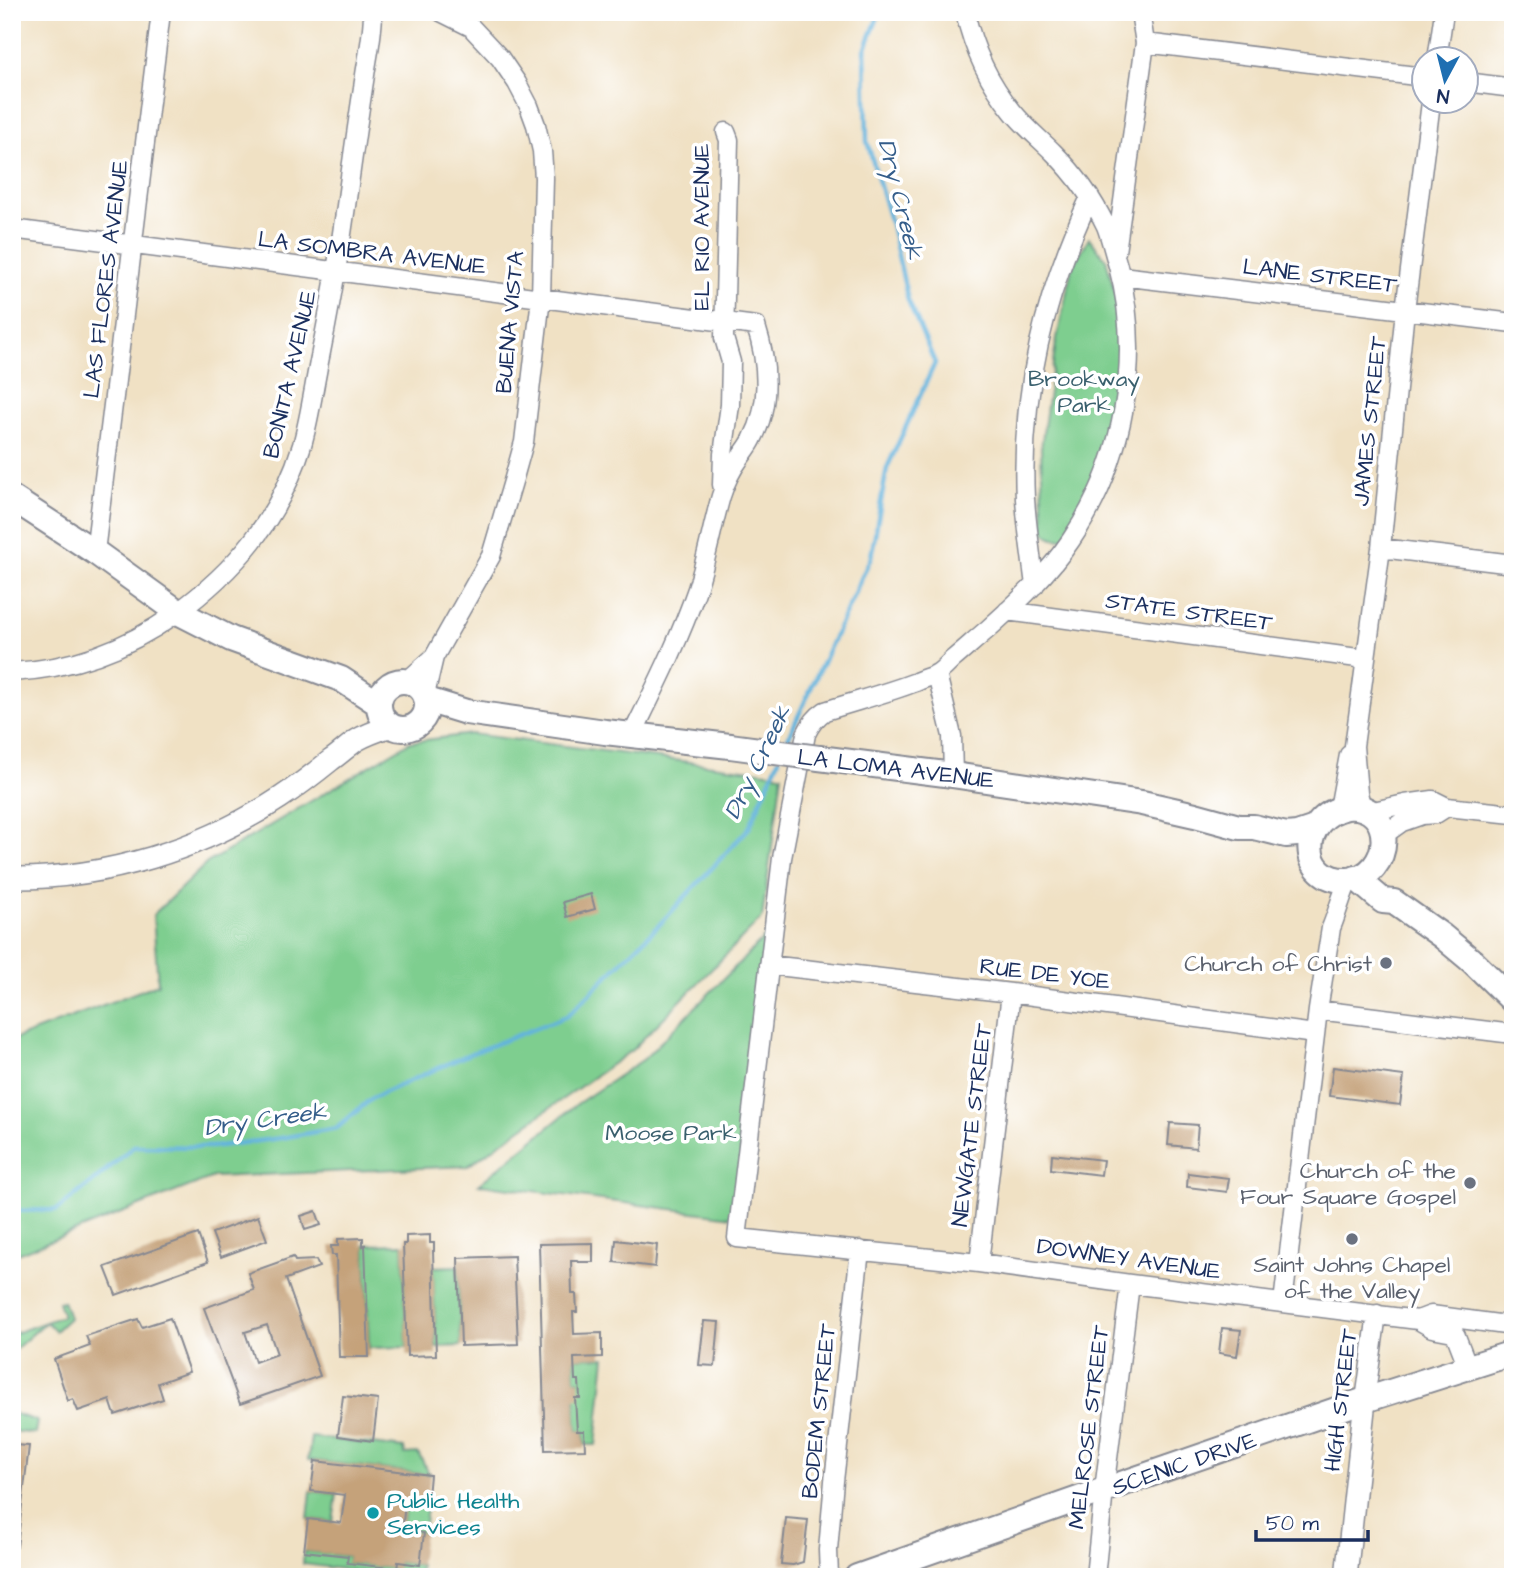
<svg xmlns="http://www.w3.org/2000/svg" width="1525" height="1589" font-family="'Architects Daughter',sans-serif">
<rect width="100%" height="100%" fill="#fff"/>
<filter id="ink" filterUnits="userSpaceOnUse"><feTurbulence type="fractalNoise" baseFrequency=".0143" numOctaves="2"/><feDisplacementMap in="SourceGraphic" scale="14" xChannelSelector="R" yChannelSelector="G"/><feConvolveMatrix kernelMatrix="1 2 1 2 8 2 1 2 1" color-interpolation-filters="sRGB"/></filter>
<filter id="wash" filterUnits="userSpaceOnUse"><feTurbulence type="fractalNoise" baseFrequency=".00686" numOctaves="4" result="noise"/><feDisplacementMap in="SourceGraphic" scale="28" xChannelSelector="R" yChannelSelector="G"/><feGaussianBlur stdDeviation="1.57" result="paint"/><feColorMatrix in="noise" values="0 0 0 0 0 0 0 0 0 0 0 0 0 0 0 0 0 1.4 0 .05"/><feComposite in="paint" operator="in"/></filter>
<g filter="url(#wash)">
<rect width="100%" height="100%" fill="#f0e1c4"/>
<path fill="#7ece8f" stroke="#4c7e76" stroke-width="2" d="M1089 238 1106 259 1120 313 1122 351 1119 393 1112 428 1086 507 1064 538C1055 540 1049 537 1044 531L1041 448 1056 343 1072 267Z
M471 734 782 774 762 918 632 1050 468 1166 213 1177 12 1256V1040L158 984 153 915 207 863 410 742Z
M773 929 739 1218 479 1184 577 1104 644 1059Z
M403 1244 407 1347 369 1348 365 1245Z
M458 1266 461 1346 436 1347 433 1267Z
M63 1301 69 1318 55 1331 46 1322 12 1352V1334L63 1316 58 1302Z
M605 1357 596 1445H585L584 1431H577L575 1398 579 1380H575L574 1358Z
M12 1413 37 1421 35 1434 12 1431Z
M311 1437 404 1448 405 1454 418 1453 430 1475 308 1460Z
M311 1491 337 1494 333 1522 308 1519Z
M405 1504 427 1507 424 1533 402 1530Z
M304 1551 348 1556V1563L396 1569 398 1562 420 1565 418 1577H403L303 1564Z"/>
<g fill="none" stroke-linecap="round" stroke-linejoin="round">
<path stroke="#62b3dd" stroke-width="4.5" d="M785 745 871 557 887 468 935 363 908 300 891 224 867 141 865 50 880 12
M12 1211 57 1210 95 1180 134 1146 211 1147 281 1138 337 1128 372 1098 467 1055 567 1016 659 925 749 828 779 759"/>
</g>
<g id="blocks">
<path fill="#c5a27a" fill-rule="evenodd" d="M591 894 595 909 567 917 563 902Z
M1333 1067 1404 1076 1400 1105 1329 1096Z
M1170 1123 1198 1125 1196 1148 1168 1145Z
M1052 1154 1103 1160 1101 1175 1051 1169Z
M1188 1173 1229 1178 1227 1192 1187 1187Z
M316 1211 321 1225 305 1230 301 1216Z
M258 1216 267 1240 221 1257 212 1233Z
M198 1234 208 1262 116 1295 105 1267Z
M430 1235V1243H434V1251H433L436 1355 407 1356 403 1244H406V1236Z
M363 1238V1246L365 1245 369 1357H339L336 1255H332L331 1246H338V1239Z
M616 1240 657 1245 655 1267 614 1262Z
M593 1243V1262H578L577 1261H571L572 1294H576L577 1312H573L574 1334 602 1333V1357L574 1358 575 1380H579L580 1398H575L577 1431H584L585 1449 545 1450 539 1244Z
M514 1256 518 1344 461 1346 458 1258Z
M293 1257 295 1261 316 1260 319 1267 286 1279 320 1376 240 1404 204 1308 254 1290 248 1273ZM267 1325 277 1354 255 1362 245 1332Z
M170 1318 189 1372 158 1383 163 1399 115 1415 110 1400 78 1411 73 1399 68 1401 54 1359 90 1346 86 1336 138 1319 142 1327Z
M704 1321 719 1322 715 1366 699 1365Z
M1222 1328 1241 1330 1237 1356 1219 1353Z
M343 1396 378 1400 373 1441 338 1436Z
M12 1445 29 1446 17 1547 12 1546Z
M315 1461 430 1475 427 1507 405 1504 402 1530 424 1533 420 1565 398 1562 397 1569 347 1563 348 1556 304 1551 308 1519 341 1523 345 1495 311 1491Z
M786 1518 808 1520 803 1562 793 1565 781 1564Z"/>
</g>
</g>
<g filter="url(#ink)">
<use href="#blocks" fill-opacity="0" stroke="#868891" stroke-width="2"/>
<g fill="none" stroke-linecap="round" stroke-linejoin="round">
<g stroke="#868891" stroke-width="21">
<path id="minor" d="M965 12C973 48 989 83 1013 112 1025 127 1040 139 1054 153 1075 174 1093 199 1106 226 1111 239 1114 253 1118 266 1143 358 1124 462 1071 540 1048 574 1018 602 988 629 976 639 964 650 952 660 947 665 942 671 936 674 930 677 922 679 916 682 887 693 856 701 825 711 816 717 811 723 806 734L782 858 737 1238 979 1263 1130 1284 1418 1320 1431 1315 1513 1326
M1145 43 1424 77
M1437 60 1444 12
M1466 82 1513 88
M12 229 756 326C768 363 771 405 752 440 749 446 744 452 740 458 732 469 725 483 721 496 712 527 707 558 697 589 679 641 656 686 632 735
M1116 252 1145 43 1140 12
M1121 276 1513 323
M722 485 723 454 730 405 731 362 724 338 729 140 726 132
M1381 548 1513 564
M95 552 161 12
M1035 585C1031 556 1027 528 1025 499 1020 392 1045 294 1090 197
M1007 611 1365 659
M12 672C71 669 126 649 174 615 235 571 280 518 302 445 310 417 314 386 320 357 330 307 339 257 346 206 352 162 358 119 365 75 368 55 373 33 373 12
M937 674 952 736 953 775
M407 681 433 658
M425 695 434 657 491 556 514 478 524 442 541 298 544 178 542 151 536 125 529 106 517 83 500 58 471 27 441 12
M1362 808 1358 793 1354 746 1381 548 1405 310 1431 102
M1339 809 1349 755
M1369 812 1405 804 1433 800 1447 807 1513 814
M1384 841 1388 832 1402 822 1422 815 1436 814 1447 807
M769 965 1011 993 1315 1034
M1318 1010 1513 1034
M979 1263 1011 993
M1283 1303 1318 1010 1331 928C1338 912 1341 895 1349 880
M1418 1320 1432 1328 1453 1332 1456 1336 1468 1367
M1365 1400 1377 1314
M829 1577 828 1550 834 1481 860 1250
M1095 1577 1104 1490 1130 1284"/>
</g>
<g stroke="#868891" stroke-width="24">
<path id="tertiary" d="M12 878C105 879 203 849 280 798 298 786 315 773 331 760 340 754 348 746 357 740 367 734 379 730 391 726
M1346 1577 1365 1400"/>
</g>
<g stroke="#868891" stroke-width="28">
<path id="secondary" d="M12 498 95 552 178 612 231 639 341 679 379 704
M379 705a24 24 0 1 1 48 0a24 24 0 1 1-48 0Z
M427 700 466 712 605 732 730 746
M819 758 953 775 1142 803 1195 815 1239 827H1254L1286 835 1297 834 1315 828
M1347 807C1398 803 1393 877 1348 880 1299 882 1297 817 1347 807Z
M1356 878 1383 901 1394 902 1442 936 1472 961 1513 1001
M857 1577 1104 1490 1365 1400 1513 1353"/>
</g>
<use href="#minor" stroke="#fff" stroke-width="18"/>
<use href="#tertiary" stroke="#fff" stroke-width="21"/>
<use href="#secondary" stroke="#fff" stroke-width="24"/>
<g stroke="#868891" stroke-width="28" stroke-linecap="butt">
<path id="secondary-bridge" d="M730 746 819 758"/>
</g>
<use href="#secondary-bridge" stroke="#fff" stroke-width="24"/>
</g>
</g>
<g fill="#6b7280" stroke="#fff" stroke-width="2.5">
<circle cx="1386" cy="963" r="7"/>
<circle cx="1470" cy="1183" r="7"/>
<circle cx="1352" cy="1239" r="7"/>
</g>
<circle fill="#0f9aa8" stroke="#fff" stroke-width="2.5" cx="373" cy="1513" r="7"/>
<g text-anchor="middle" stroke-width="7" stroke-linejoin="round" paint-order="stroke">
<g font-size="23" fill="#1b2f5e" stroke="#fff">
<text transform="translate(701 227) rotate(-90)" y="8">EL RIO AVENUE</text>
<text transform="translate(372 252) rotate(7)" y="8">LA SOMBRA AVENUE</text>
<text transform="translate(1320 275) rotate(7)" y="8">LANE STREET</text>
<text transform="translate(105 279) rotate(-83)" y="8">LAS FLORES AVENUE</text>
<text transform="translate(509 322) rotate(-85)" y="8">BUENA VISTA</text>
<text transform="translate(289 374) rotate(-77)" y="8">BONITA AVENUE</text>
<text transform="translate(1369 421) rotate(-84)" y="8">JAMES STREET</text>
<text transform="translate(1189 611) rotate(8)" y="8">STATE STREET</text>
<text transform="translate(896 768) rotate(7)" y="8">LA LOMA AVENUE</text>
<text transform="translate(1045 973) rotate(7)" y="8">RUE DE YOE</text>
<text transform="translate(971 1125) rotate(-83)" y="8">NEWGATE STREET</text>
<text transform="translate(1129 1258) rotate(8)" y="8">DOWNEY AVENUE</text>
<text transform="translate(1340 1400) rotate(-83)" y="8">HIGH STREET</text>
<text transform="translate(818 1411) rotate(-84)" y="8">BODEM STREET</text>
<text transform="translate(1088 1427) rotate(-83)" y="8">MELROSE STREET</text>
<text transform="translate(1184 1463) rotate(-19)" y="8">SCENIC DRIVE</text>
</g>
<g font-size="23" fill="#395f6d" stroke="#fff">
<text x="1084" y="386">Brookway<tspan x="1084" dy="26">Park</tspan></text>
<text x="671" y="1140">Moose Park</text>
</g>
<g font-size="23" fill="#5b616d" stroke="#fff" text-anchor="end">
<text x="1372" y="971">Church of Christ</text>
<text x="1456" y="1178">Church of the<tspan x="1456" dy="26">Four Square Gospel</tspan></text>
<text x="1352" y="1272" text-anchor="middle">Saint Johns Chapel<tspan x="1352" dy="26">of the Valley</tspan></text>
</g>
<g font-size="23" fill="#0d838f" stroke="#fff" text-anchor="start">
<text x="387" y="1508">Public Health<tspan x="387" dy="26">Services</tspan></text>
</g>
<g font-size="24" font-style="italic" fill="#345d8a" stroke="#fff">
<text transform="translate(901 199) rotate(76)" y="8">Dry Creek</text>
<text transform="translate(757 762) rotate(-64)" y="8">Dry Creek</text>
<text transform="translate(265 1119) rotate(-8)" y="8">Dry Creek</text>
</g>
</g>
<rect width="1525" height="1589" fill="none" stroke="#fff" stroke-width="42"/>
<g transform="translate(1445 80) rotate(187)"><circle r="33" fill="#ffffff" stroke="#a4acbf" stroke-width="2"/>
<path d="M0-5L12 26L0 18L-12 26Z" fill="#1f6fb2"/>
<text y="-10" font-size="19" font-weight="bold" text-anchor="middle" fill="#1b2f5e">N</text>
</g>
<path d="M1256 1530v10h112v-10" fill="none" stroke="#1b2f5e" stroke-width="3.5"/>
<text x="1266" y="1530" font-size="21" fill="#1b2f5e" stroke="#ffffff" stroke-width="5" paint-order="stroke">50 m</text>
</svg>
